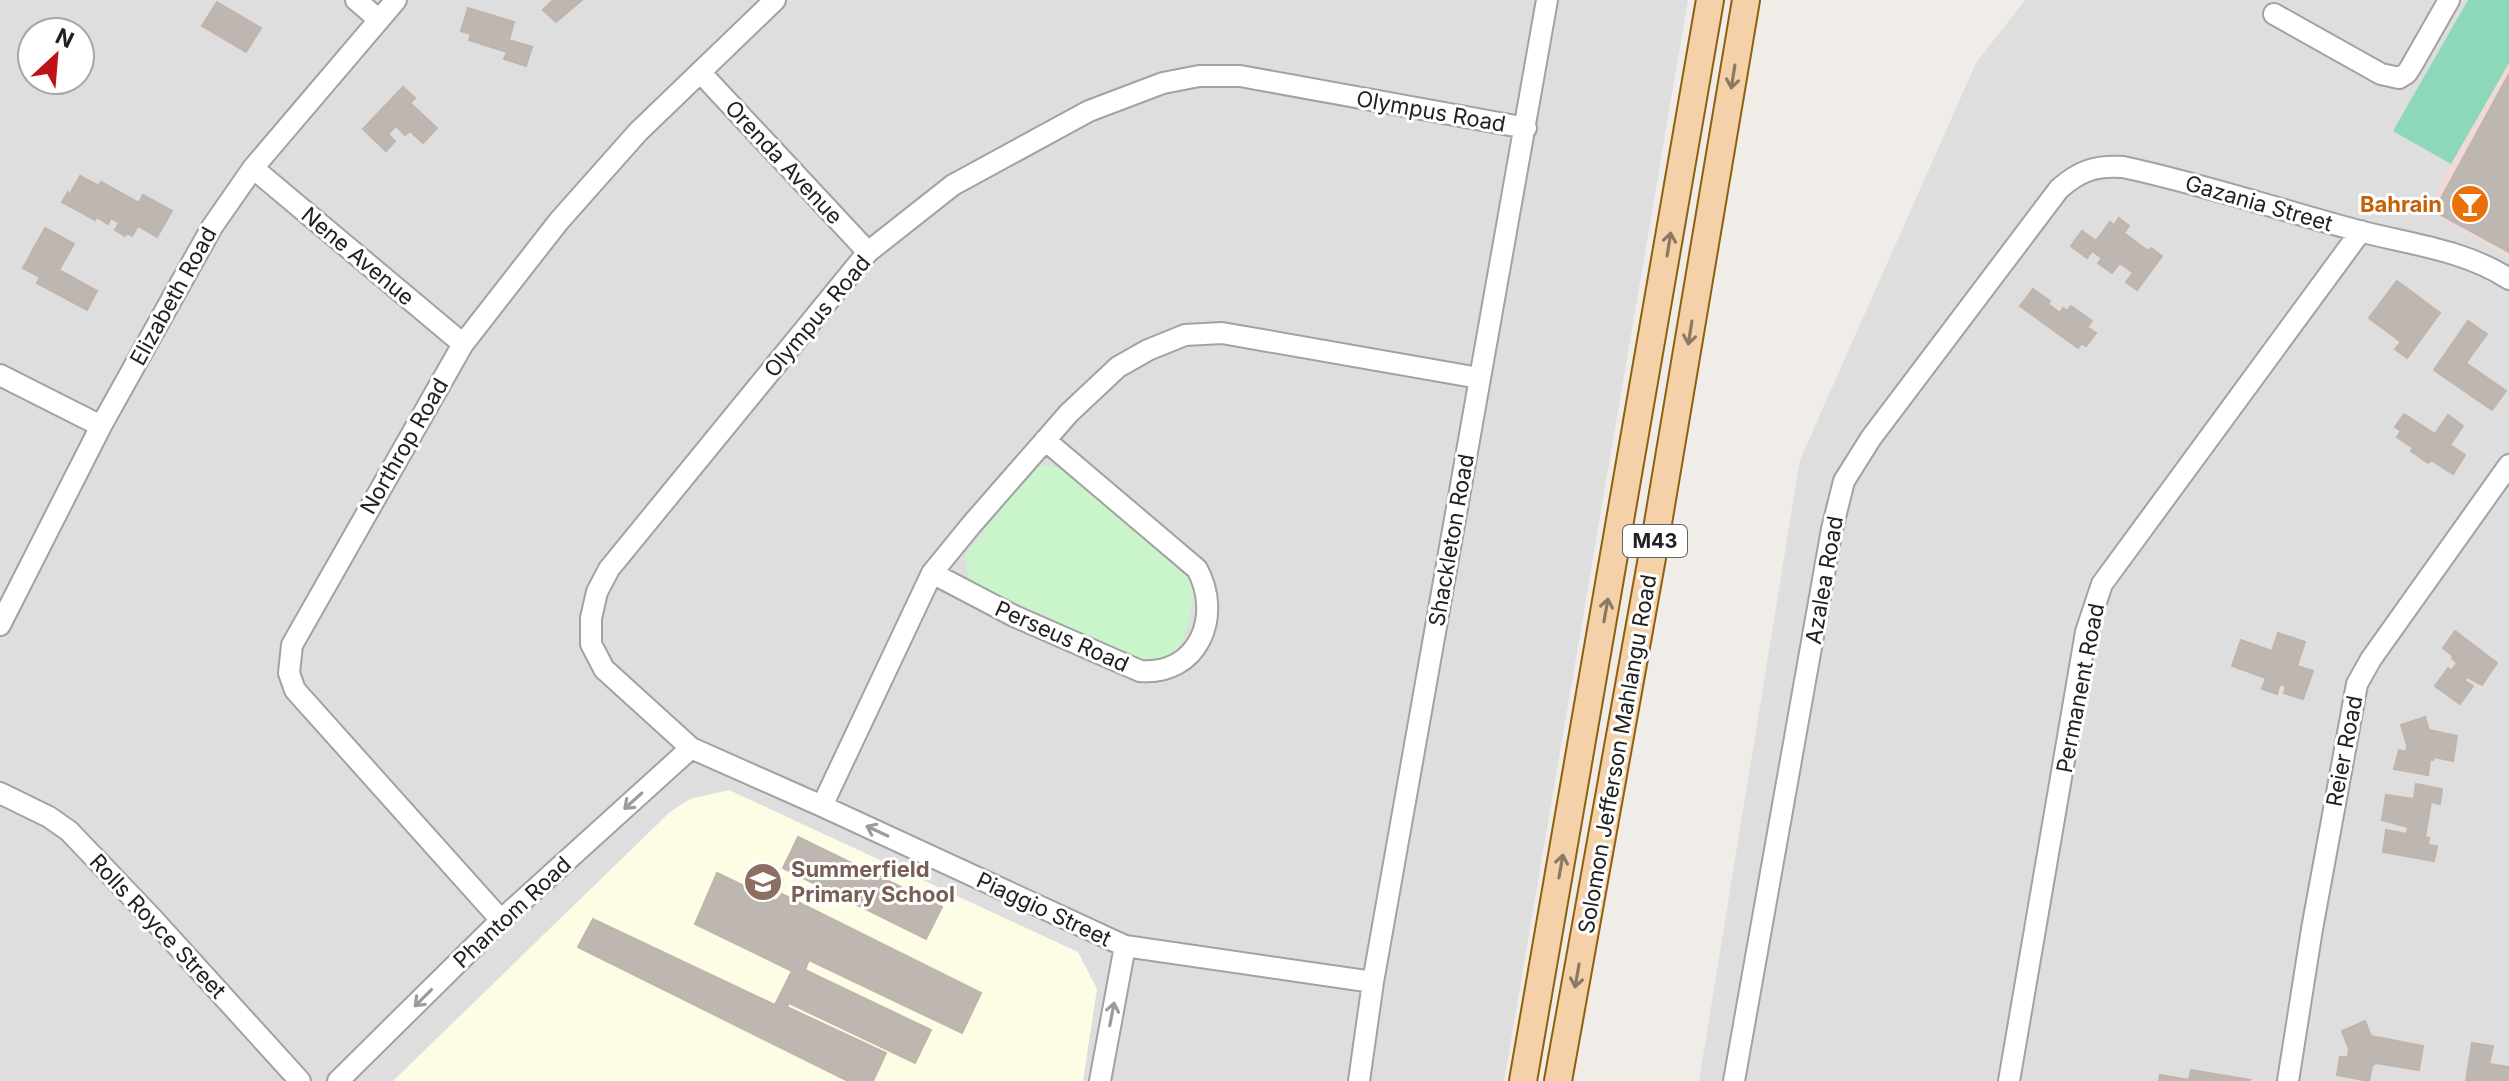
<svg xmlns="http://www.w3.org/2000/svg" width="2509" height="1081" font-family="Inter,sans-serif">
<rect width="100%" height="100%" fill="#f0ede8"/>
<path fill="#dedede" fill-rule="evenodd" d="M0 0H1688L1504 1081H0ZM32 32H80V80H32Z
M2025 0H2509V1081H1699L1800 460 1976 63Z"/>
<path fill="#efd9d9" d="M2509 63V257L2428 210 2451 164Z"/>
<path fill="#fdfce4" d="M729 790 1078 952 1097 989 1083 1081H393L670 812 690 799Z"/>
<path fill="#caf5cb" d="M1043 465 1066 470 1181 568C1185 572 1190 577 1192 583 1196 598 1185 647 1173 655 1160 664 1143 659 1130 655L980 586 968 576 965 556 1031 470Z"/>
<path fill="#8dd8b8" d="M2468 0H2509V63L2451 164 2393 131Z"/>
<path fill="#bdb6b1" stroke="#c1b4ab" stroke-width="2" d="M553 0H582L556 22 543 10Z
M217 2 261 28 246 52 202 26Z
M468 8 514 22 509 40 532 47 526 66 504 59 507 52 469 40 471 34 461 31Z
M2509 74V252L2434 211Z
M403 87 415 98 410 103 437 128 423 143 410 131 405 135 396 126 388 134 395 141 386 151 363 129Z
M80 176 99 186 101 182 139 203 143 195 172 211 157 237 138 226 132 236 127 233 125 236 115 230 119 223 111 218 108 224 97 217 95 220 62 202 68 192 70 194Z
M2119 218 2129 226 2124 233 2148 251 2151 248 2162 256 2137 290 2126 282 2133 273 2120 263 2112 273 2098 263 2102 258 2092 251 2087 258 2071 246 2082 231 2096 241 2110 222 2114 225Z
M45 228 74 244 59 270 97 291 87 310 37 283 40 277 23 268Z
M2397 281 2440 313 2407 358 2395 349 2401 342 2369 318Z
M2033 289 2050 301 2048 304 2060 313 2063 308 2067 311 2071 306 2092 321 2087 327 2096 333 2086 346 2082 343 2078 348 2020 306Z
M2468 321 2487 334 2466 363 2506 391 2492 410 2434 370Z
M2404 414 2435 434 2448 415 2463 426 2450 445 2465 455 2453 474 2431 460 2428 463 2411 451 2413 448 2397 437 2401 431 2395 427Z
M2455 631 2497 663 2482 685 2467 677 2464 680 2473 686 2460 704 2435 686 2448 668 2451 671 2457 663 2452 658 2453 656 2443 648Z
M2278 633 2305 642 2297 666 2313 671 2303 699 2284 693 2286 686 2280 684 2277 694 2262 689 2266 678 2232 666 2241 640 2272 651Z
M2425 717 2429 730 2457 736 2453 761 2434 757 2433 760H2430L2428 775 2394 769 2399 750 2406 752 2407 745 2401 725Z
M2416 784 2442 789 2440 804 2431 802 2425 837 2429 838 2428 845 2437 846 2434 861 2383 852 2386 830 2407 834 2408 827 2382 820 2386 795 2414 799Z
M798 837 942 907 926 939 783 868Z
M717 873 776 901 782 894 981 993 962 1033 809 960 805 970 931 1030 915 1063 789 1003 787 1007 886 1053 873 1081H848L578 947 593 919 775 1005 792 971 695 924Z
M2365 1021 2371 1036 2423 1046 2419 1070 2376 1063 2372 1066 2369 1081 2337 1075 2340 1057H2348L2349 1049 2342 1031Z
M2472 1043 2493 1046 2489 1064 2509 1067V1081H2466Z
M2191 1070 2250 1080 2249 1081H2159L2160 1075 2189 1080Z"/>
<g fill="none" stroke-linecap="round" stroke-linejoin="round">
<g stroke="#a2a2a2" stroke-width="24">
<path id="minor" d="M356 0 378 19
M2274 14 2381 74 2399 78 2407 73 2412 65 2449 0
M700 72 868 252
M253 168 463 344
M0 375 101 426
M932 573 1014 616 1140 671C1198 676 1223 616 1197 569L1045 440
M0 625 101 426 212 227 253 168 396 0
M0 793 49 817 69 831 153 919 300 1081
M822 806 932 573 972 524 1069 413 1118 367 1148 350 1185 335 1222 333 1479 378
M501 920 295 690 289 673 292 645 463 344 559 221 638 132 775 0
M1373 982 1125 946 822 806 691 748 604 669 591 644V618L597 592 609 569 868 252 953 185 1089 111 1163 83 1199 76H1240L1526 128
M338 1081 501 920 691 748
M1100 1081 1125 946
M1359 1081 1373 982 1547 0
M1734 1081 1832 529 1844 481 1871 438 2059 189C2079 171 2096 165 2123 167 2203 184 2280 210 2359 231 2409 244 2465 250 2509 279
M2009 1081 2086 632 2102 584 2361 231
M2288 1081 2312 929 2357 684 2371 659 2509 465"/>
</g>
<g stroke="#905f0d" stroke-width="30">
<path id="major" d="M1523 1081 1710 0
M1558 1081 1655 541 1746 0"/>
</g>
<use href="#minor" stroke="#fff" stroke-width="20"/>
<use href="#major" stroke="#f4d1a9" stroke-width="26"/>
</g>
<defs><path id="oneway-shaft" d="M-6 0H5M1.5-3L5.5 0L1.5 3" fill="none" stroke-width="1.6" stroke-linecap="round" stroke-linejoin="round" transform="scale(2)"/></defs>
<g stroke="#8a7965">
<use href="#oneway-shaft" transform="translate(1733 77) rotate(99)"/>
<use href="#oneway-shaft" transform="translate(1669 244) rotate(-81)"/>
<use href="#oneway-shaft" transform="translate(1690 333) rotate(99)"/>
<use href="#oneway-shaft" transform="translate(1606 610) rotate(-80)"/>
<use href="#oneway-shaft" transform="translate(1561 866) rotate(-80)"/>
<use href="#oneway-shaft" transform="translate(1577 976) rotate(100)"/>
</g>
<g stroke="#9b9b9b">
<use href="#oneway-shaft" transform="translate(633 801) rotate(138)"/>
<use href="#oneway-shaft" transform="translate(877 831) rotate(-155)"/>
<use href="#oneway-shaft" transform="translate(423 998) rotate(135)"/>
<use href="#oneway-shaft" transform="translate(1112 1014) rotate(-79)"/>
</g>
<defs>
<g id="bar-disc" transform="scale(2)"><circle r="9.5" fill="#e8710a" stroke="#fff"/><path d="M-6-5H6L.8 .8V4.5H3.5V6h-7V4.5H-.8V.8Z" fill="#fff"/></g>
<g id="school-disc" transform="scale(2)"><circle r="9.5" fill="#8d6e63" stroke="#fff"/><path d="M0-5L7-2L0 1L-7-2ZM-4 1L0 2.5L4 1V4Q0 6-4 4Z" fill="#fff"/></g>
</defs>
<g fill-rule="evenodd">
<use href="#bar-disc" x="2470" y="204"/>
<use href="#school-disc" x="763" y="882"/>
</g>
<g text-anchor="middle" stroke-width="6" stroke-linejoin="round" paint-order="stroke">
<rect fill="#fff" stroke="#646464" stroke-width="2" x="1623" y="525" width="64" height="32" rx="6"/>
<g font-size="20" font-weight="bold" fill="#212121">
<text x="1655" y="548">M43</text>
</g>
<g font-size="22" fill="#212121" stroke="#fff">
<text transform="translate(1431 111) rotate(10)" y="8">Olympus Road</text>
<text transform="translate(784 162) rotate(47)" y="8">Orenda Avenue</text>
<text transform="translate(2259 203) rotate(16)" y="8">Gazania Street</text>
<text transform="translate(358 256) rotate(40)" y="8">Nene Avenue</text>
<text transform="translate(173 296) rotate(-61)" y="8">Elizabeth Road</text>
<text transform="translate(817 316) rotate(-50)" y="8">Olympus Road</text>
<text transform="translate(404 446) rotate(-60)" y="8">Northrop Road</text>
<text transform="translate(1451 540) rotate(-80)" y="8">Shackleton Road</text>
<text transform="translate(1824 580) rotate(-80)" y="8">Azalea Road</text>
<text transform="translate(1062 636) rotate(24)" y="8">Perseus Road</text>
<text transform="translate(2080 688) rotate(-79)" y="8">Permanent Road</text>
<text transform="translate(2344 751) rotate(-79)" y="8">Reier Road</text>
<text transform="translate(1617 754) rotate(-80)" y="8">Solomon Jefferson Mahlangu Road</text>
<text transform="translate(1044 909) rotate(25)" y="8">Piaggio Street</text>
<text transform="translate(512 912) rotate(-43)" y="8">Phantom Road</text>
<text transform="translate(158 926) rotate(47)" y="8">Rolls Royce Street</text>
</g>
<g font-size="22" font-weight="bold" fill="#c56008" stroke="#fff" text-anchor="end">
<text x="2442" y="212">Bahrain</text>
</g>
<g font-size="22" font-weight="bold" fill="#785e54" stroke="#fff" text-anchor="start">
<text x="791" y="877">Summerfield<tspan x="791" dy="25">Primary School</tspan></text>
</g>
</g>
<g transform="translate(56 56) rotate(26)"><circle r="38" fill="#ffffff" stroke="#a6a6a6" stroke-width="2"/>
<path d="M0-6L14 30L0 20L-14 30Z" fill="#c01119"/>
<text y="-12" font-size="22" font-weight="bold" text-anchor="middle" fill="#212121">N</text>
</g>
</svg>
